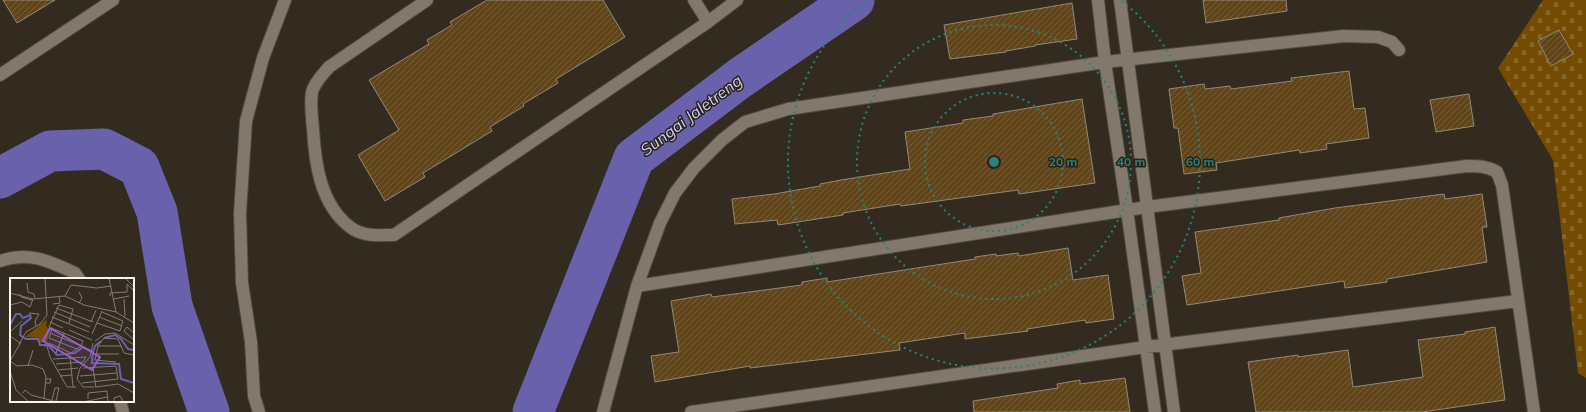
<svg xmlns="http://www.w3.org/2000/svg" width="1586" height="412" font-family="Mulish,sans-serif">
<defs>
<pattern id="cemetery-stones" width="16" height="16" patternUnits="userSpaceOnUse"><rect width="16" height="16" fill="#734c02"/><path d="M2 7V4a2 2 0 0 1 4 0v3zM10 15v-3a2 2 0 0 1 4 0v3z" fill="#886627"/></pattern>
<pattern id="building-hatch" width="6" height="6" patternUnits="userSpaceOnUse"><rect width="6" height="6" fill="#61451a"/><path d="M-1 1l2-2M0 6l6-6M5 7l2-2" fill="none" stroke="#78603b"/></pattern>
</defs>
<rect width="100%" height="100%" fill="#342b20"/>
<path fill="url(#cemetery-stones)" d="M1543 0H1586V378L1578 373 1553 160 1498 68Z"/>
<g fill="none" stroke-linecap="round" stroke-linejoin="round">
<path stroke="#6a61ad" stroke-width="41" d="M0 178 50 151 104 149 139 167 157 212 172 306 209 412
M533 412 634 158 740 78 854 0"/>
</g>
<path fill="url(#building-hatch)" stroke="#92887b" d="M3 0H55L17 23Z
M487 0H603L625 37 556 79 558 83 523 104 524 106 490 127 492 131 423 173 425 177 385 201 358 155 399 130 369 80 429 44 427 40 452 25 450 22Z
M1203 0H1286L1287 11 1206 23Z
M1072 3 1077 39 1035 45V46L1006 51V52L950 59 944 25Z
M1559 30 1573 54 1551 66 1538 41Z
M1349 71 1354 109 1365 108 1369 138 1326 144 1327 149 1300 153 1299 150 1216 163 1217 170 1184 174 1178 128H1174L1169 89 1204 84 1205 89 1230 86 1231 89 1292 81 1291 78Z
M1469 94 1474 126 1436 132 1430 100Z
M1082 99 1095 183 1019 194 1018 190 901 206 900 204 843 213V215L778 225 777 220 735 224 732 199 774 194 820 186V184L841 180 910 169 905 132 963 123V120L993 116V114Z
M1444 194 1445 199 1482 194 1487 227H1482L1487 262 1387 279V282L1345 288 1344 281 1187 305 1182 276 1201 273 1195 232 1279 220V218L1335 208Z
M1068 248 1073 280 1108 275 1114 319 1086 323 1085 320 1027 329 1028 331 965 339V333L899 343 900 350 750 368V366L655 382 651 356 679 352 671 301 711 294 712 297 802 285V282L827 278V282L975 259V257L996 254V256L1018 253 1019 256Z
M1495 327 1505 400 1422 412H1256L1248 362 1298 355V357L1348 350 1353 387 1423 377 1418 340 1465 334V332Z
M1125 378 1130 412H974L973 401 1058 388 1057 384 1080 380V384Z"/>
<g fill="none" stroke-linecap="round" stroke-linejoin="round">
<g stroke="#504a3f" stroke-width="14">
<path id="street" d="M427 0 329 67C323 74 314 83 312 92 310 104 312 117 313 129 315 163 320 204 350 227 363 237 378 235 394 235L708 22 737 0
M694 0 708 22
M1098 0 1105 62 1127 210 1155 412
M1120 0 1174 412
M0 75 113 0
M0 261C29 251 49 261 75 273L79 279
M637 286 1147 207 1467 166C1478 166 1487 166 1497 172L1502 185 1534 412
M120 401 123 412
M259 412 254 396 251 342 242 283 240 213 246 121 263 58 285 0
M603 412 637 286 660 223 675 193 694 168 722 140 745 122 788 109 1105 62 1344 36 1378 37 1392 42 1399 50
M691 412 1146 347 1518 301"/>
</g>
<use href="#street" stroke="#82786b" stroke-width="12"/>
</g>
<g fill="none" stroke="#26837b" stroke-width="2" stroke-dasharray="2 4">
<circle cx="994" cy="162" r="69"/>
<circle cx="994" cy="162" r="137"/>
<path d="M1122 1A206 206 0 1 1 866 1"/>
</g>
<g text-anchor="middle" stroke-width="3" stroke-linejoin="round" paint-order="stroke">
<g font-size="16" font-style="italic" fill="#d0cef8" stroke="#2a2217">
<text transform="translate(691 115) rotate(-37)" y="6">Sungai Jaletreng</text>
</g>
</g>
<g transform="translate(10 278)">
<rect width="124" height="124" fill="#342b20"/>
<path d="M37 41 36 48 40 52 37 63 30 65 28 60 15 59Z" fill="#734c02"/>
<path fill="none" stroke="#6a61ad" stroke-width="2" d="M0 47 6 36H10L13 40 20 37 21 40 11 48 10 57 16 61H28L30 67H38L47 77 65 75 73 69 83 74 85 68 91 63M94 60 105 57 111 61 118 71 124 72M83 74 82 85 109 86 111 101 124 105"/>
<path fill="none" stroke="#837b72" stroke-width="1" d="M99 0 106 34M115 0 124 9M17 5 18 14 24 16 25 20M0 14 1 0M0 15 23 21 55 18 74 27 106 34 124 45M9 16 11 19 22 22M55 18 61 7 87 10 101 8M100 18V15L117 14V6L124 13M104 21 119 18M114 21 115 38M69 25 72 20 69 14M43 26 50 25 49 19M0 27 12 24 20 29 23 21M46 30 83 44M44 34 80 49M19 35 29 36 25 43 26 48M42 39 79 54M89 39 112 48M40 44 53 50M81 44 86 32M87 45 110 53 113 43 92 34M42 51 39 60 67 71M59 52 82 62M0 54 12 43M40 55 71 68M54 55 46 75 54 56M124 55 117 49 114 53 124 62M82 56 92 33M0 58 10 65M85 63 95 56 105 55 124 67M39 65 61 75 71 68 73 63 39 49 49 27 63 31 59 45M83 65 80 79 70 90 67 101 73 109H84M9 66 16 54 30 46 37 37 35 0M34 68H37L40 79 57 109H66M88 68H112M86 76H109M60 78 63 109M43 81 76 79 73 84 46 86M0 83 7 88 22 87 33 91 36 99 34 120M0 83 11 64M106 84 85 82 88 68 94 60 108 61 114 75 124 77M18 88 23 72M83 90 86 110M48 92 68 90M0 93 6 112 19 124M50 98 62 97M70 98 107 95M36 105H40L41 101H36M72 105 108 101 106 88 73 90M86 109 108 106 124 115M13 115 15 112 21 117 47 124M78 121V115L97 113 98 124M42 122 45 110H49L46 123M73 124 97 119M104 124V120L110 118 113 123"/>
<path fill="#9a5eca" fill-opacity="0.15" stroke="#9a5eca" stroke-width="2" d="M40 50 90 79 82 92 33 63Z"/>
<rect width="124" height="124" fill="none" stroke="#f9f4ec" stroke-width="2"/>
</g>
<circle cx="994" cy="162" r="6" fill="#26837b" stroke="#2a2217" stroke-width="2"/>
<g font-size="12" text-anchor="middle" font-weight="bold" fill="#26837b" stroke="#2a2217" stroke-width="3" stroke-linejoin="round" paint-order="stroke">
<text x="1063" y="166">20 m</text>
<text x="1131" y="166">40 m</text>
<text x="1200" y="166">60 m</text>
</g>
</svg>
